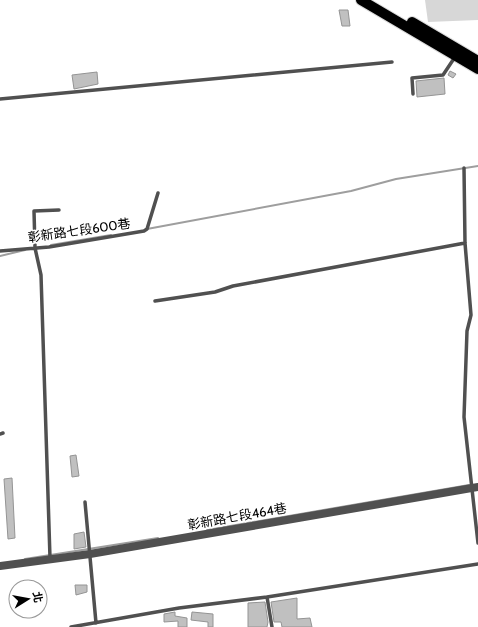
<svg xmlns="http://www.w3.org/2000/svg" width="478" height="627" font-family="Cabin,'Noto Sans TC',sans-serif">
<rect width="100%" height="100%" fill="#fff"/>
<path fill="#d7d7d7" d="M425 0H478V20L428 22Z"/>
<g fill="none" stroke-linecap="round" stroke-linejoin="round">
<path stroke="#9e9e9e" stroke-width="2" d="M147 229 351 191 396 179 478 166
M51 245 111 235
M0 256 25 250
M207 530 469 485
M25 559 158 538"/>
</g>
<path fill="#c0c0c0" stroke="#949494" d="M339 10H348L350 26H342Z
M450 71 456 74 453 78 448 75Z
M97 72 98 84 74 89 72 75Z
M444 78 445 94 417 97 416 81Z
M76 455 79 476 72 477 70 456Z
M12 478 15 538 8 539 4 479Z
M84 532 86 547 74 549V534Z
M75 585H87V592L76 595Z
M297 598V619L310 618 312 627H282L281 622H274L271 602Z
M265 602 268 622 267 627H248V603Z
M175 612V616L187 618V627H178V621L164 622V614Z
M192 612 213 614V627H208V622L191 620Z"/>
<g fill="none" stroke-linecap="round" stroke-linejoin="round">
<g stroke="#dbdbdb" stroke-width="12">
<path id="primary" d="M361 0 478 69
M412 22 478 61"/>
</g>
<path stroke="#505050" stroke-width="3.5" d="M413 94 412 78 443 75 455 57
M0 99 392 62
M464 168 465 243 471 315 467 331 464 417 478 543
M0 251 49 247 144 231 147 229 158 193
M155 301 215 292 233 286 465 243
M0 434 3 433
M85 502 96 623
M50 558 41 275 35 248 34 211 59 210
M267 597 272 627
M71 627 179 608 267 597 478 564"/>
<path stroke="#505050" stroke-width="8" d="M0 566 90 554 478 487"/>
<use href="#primary" stroke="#000" stroke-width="10"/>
</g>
<g text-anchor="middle" stroke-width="3.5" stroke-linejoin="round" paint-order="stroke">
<g font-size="13" fill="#000" stroke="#fff">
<text transform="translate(79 230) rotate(-8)" y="5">彰新路七段600巷</text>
<text transform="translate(237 516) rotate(-10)" y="5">彰新路七段464巷</text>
</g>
</g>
<g transform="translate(28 599) rotate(79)"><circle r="19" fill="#ffffff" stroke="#999999"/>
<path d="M0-3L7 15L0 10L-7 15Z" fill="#000000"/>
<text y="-6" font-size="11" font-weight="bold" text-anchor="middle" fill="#000000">北</text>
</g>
</svg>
